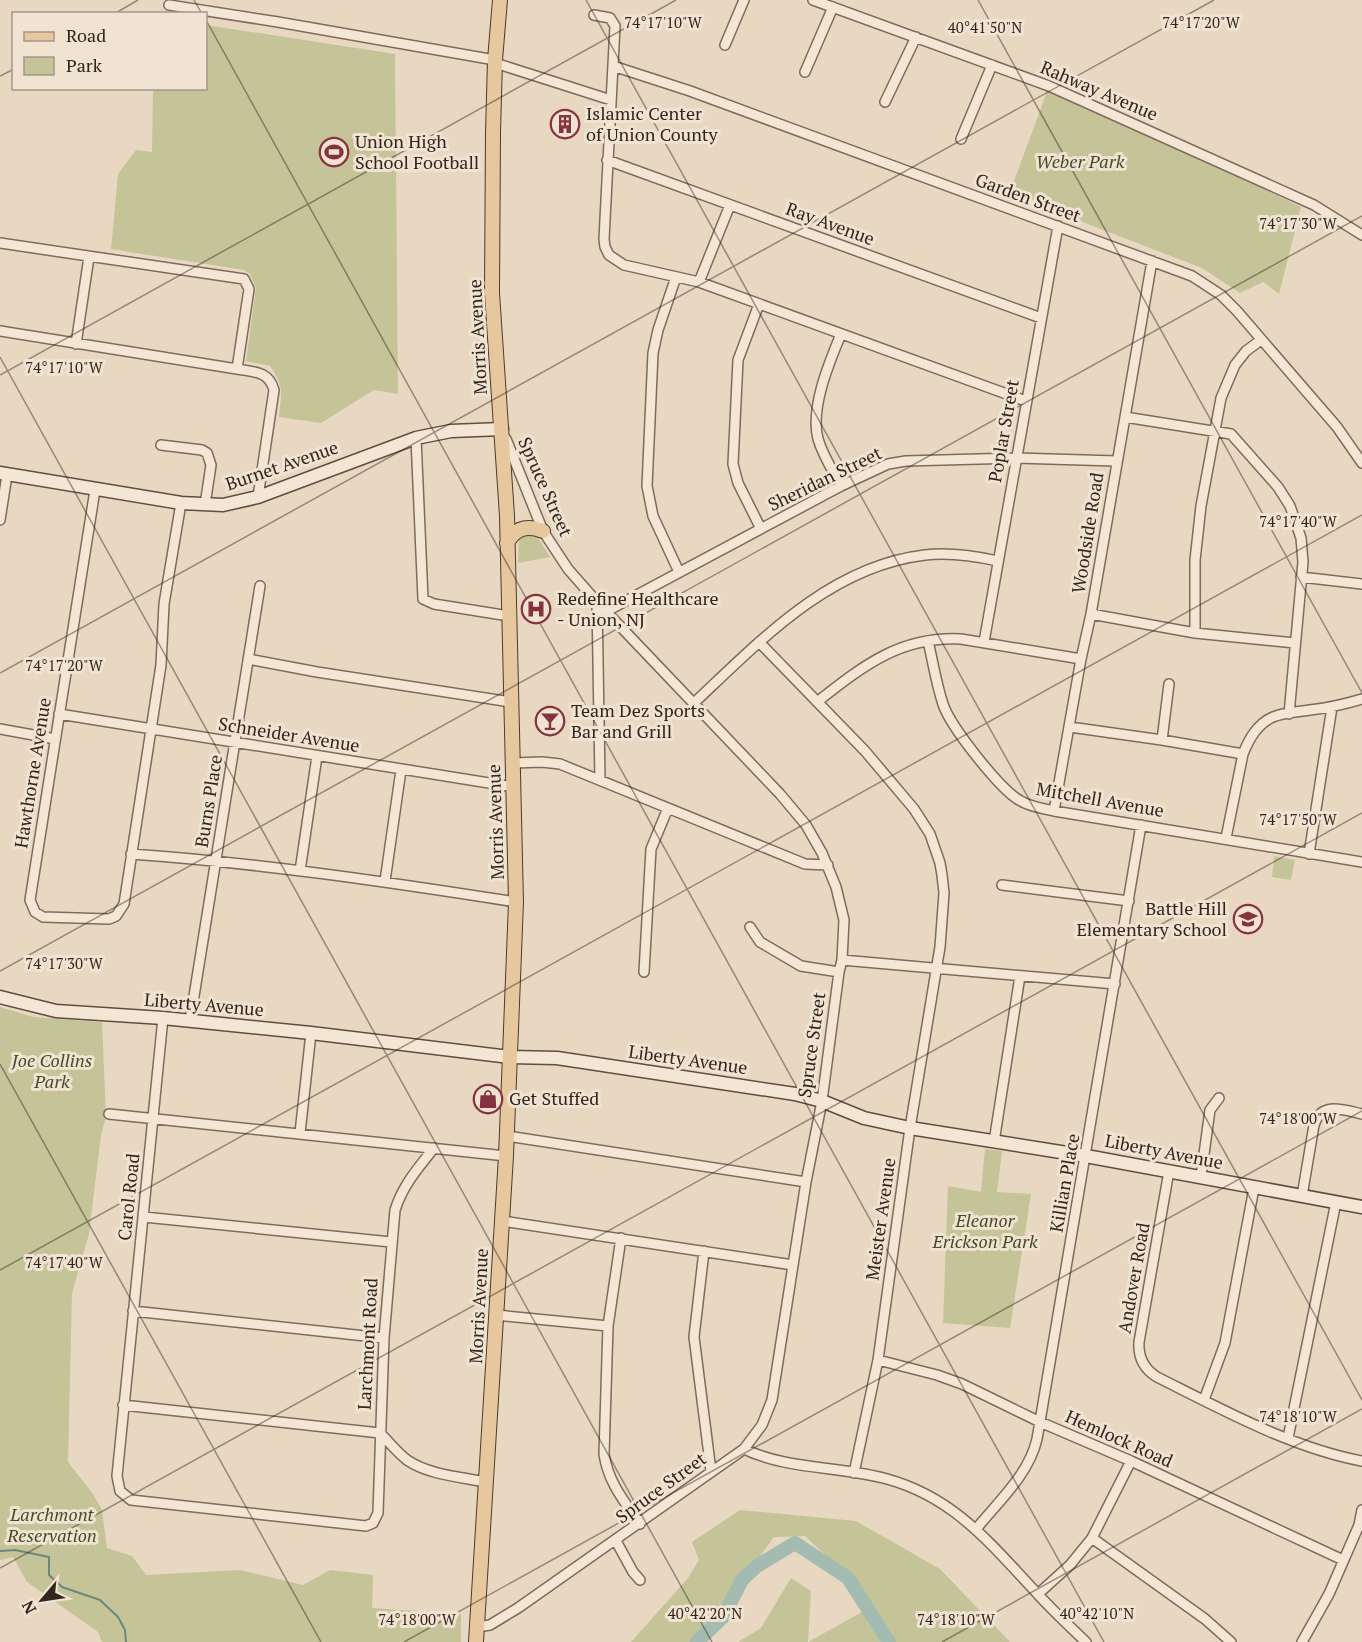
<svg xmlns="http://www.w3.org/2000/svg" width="1362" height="1642" font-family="'PT Serif',serif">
<rect width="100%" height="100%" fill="#e8d8c2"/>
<path fill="#c4c498" d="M206 25 395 54 398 394 374 390 321 423 279 417C281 393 285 387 270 366L246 361 256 288 250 274 244 270 111 249 118 174 136 150 152 152 153 89 206 88Z
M1049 86 1301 207 1279 294 1263 282 1240 293 1202 268 1072 218 1011 189Z
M534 531 550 557 518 563 519 537Z
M1274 856 1295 860 1291 880 1272 877Z
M0 1007 33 1017 102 1022 106 1117 101 1135 89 1234 72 1293 68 1462 93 1494 102 1510 107 1548 132 1556 146 1575 240 1570 303 1585 330 1570 373 1575 372 1608 461 1614V1642H102L98 1632 27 1582 13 1557 0 1560Z
M985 1149 1002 1151 997 1192 1031 1194 1010 1328 943 1323 948 1186 981 1192Z
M740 1510 856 1521 940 1569 1010 1642H808L862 1612 823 1553 805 1536 774 1537 700 1638 694 1642H631L688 1578 699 1560 692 1542Z
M791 1578 811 1591 808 1642H738L761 1628Z"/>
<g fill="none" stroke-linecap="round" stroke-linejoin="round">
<path stroke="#6c887d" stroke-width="2" d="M0 1551 15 1550 49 1557V1575L62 1587 100 1600 118 1617 125 1630 126 1642"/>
<path stroke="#a4bbb1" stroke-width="14" d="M697 1642 723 1617 742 1580 757 1566 795 1543 848 1578 889 1642"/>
<g stroke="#806a5c" stroke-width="12">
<path id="street" d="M813 0 1049 86 1314 205 1362 235
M169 5 278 22 495 60
M594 15 610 18 615 26 604 239 605 247 609 255 624 265 699 282 1026 401
M725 45 744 0
M495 63 611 100
M613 66 690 91 1192 276 1221 295 1237 311 1337 427 1362 463
M805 72 833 7
M885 102 916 37
M961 139 992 65
M607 160 1041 318
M0 243 244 279 249 289 237 369
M676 277 658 330 653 353 647 486 653 516 679 572
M699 282 730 205
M759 304 738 360 733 464 738 483 761 529
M0 331 237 369C254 372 269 371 274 390L258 497
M841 334C829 363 810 408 818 439 823 456 833 471 841 486
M76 344 89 257
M1125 417 1231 434 1278 487 1290 506 1301 538 1303 562 1289 714
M416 438 423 599 434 604 509 616
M161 445 202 450 207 453 211 465 205 505
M95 490 30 900 35 912 43 917 109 919 116 916 124 904 161 665 164 604 181 503
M0 520 7 475
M1301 577 1362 584
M597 602 600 780
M607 611 841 486 888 464 906 461 1016 458 1116 461
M1091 614 1195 633 1295 643
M1195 633V560L1201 506 1221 398 1235 365 1246 351 1261 340
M928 641C933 662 936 683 943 704 950 726 999 788 1019 800 1030 807 1042 808 1054 811L1362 862
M759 642 865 751 914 809 930 834 940 863 942 875 944 893 940 947 910 1128 878 1360 854 1473
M984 642 1058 226
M248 659 317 672 511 702
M817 702C863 666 900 636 961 639L1081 659
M694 703C760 641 830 566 925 555 950 552 975 556 998 561
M59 714 514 787
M1070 727 1162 740 1243 754
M0 729 55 739
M1162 740 1169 684
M513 763 542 762 560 764 805 864 828 865
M1054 811 1081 659 1091 614 1152 261
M1226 838 1243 754C1249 739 1257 724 1273 717 1284 712 1298 712 1310 710 1328 708 1345 704 1362 699
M131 854C260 863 388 882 516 902
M1309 854 1332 707
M300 871 317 756
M385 881 401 770
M1002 885 1129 901
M750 927 760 942 801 966 839 972
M842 960 1115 984
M644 972 651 849 668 808
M163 1018 117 1476 120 1491 131 1500 366 1526 373 1523 378 1513 384 1338 395 1210C403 1185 418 1168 434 1148
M190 1021 260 586
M109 1114 506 1156
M300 1133 311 1033
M507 1136 806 1182
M994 1142 1020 976
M1169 1171 1139 1342C1138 1358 1144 1369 1157 1377 1221 1409 1292 1448 1362 1461
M1201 1176 1210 1110 1219 1098
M1302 1196 1314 1125C1321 1101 1344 1110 1362 1114
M144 1217 391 1242
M502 1221 793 1265
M621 1238 608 1326 604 1454C608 1482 624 1501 640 1524
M704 1251 694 1337 711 1471
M133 1311 384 1338
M496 1315 608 1326
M878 1360 937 1375 962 1384 1040 1422 1131 1461 1343 1560
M1204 1400 1225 1343 1254 1188
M123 1405 380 1433
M380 1433C389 1442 397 1452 407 1460 429 1475 461 1477 486 1482
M1288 1438 1336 1202
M744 1449C788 1470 840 1466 887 1479 953 1497 989 1542 1034 1590 1050 1608 1068 1625 1086 1642
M976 1529C999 1501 1029 1474 1037 1439L1141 825
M1092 1538 1205 1619 1231 1642
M616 1541 633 1572 640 1580
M1038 1594 1070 1565 1092 1538 1131 1461
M477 1627 490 1625 518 1608 744 1449 762 1425 772 1400 806 1182 822 1101 839 972 842 960 844 920 836 887 822 853 806 825 780 794 597 602 568 569 543 531 506 439
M1302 1642 1329 1594 1359 1525 1362 1510"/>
</g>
<g stroke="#614c3f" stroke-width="15">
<path id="secondary" d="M0 473 181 503 223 505 258 497 416 438 451 431 502 429
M0 997 56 1011 163 1018 311 1033 510 1057 557 1058 795 1094 822 1101 864 1118 910 1128 1086 1156 1362 1207"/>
</g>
<g stroke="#4e3a2f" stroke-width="16">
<path id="primary" d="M507 543C515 528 527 525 543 531
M476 1642 506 1156 516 902 507 516 492 293 493 133 495 60 500 0"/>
</g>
<use href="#street" stroke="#f4e6d4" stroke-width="9"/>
<use href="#secondary" stroke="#f4e6d4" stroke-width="12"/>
<use href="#primary" stroke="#e7c79e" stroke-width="14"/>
</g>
<path fill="none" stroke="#31251e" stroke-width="1.5" stroke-opacity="0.45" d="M194 0 202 14M586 0 1362 1400M978 0 1362 693M114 14 138 0M206 20 1104 1642M0 76 14 69M0 357 712 1642M0 375 676 0M0 673 1214 0M0 971 1362 216M0 1064 321 1642M0 1270 1362 515M0 1568 1362 813M404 1642 1362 1111M942 1642 1362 1409"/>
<defs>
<g id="building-ring" transform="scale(1.5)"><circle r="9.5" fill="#f0e3d1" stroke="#87333f" stroke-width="1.5"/><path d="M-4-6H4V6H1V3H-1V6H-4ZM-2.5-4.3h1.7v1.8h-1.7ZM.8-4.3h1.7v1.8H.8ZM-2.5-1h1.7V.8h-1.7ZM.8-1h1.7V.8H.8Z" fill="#87333f"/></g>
<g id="stadium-ring" transform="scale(1.5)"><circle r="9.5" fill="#f0e3d1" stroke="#87333f" stroke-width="1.5"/><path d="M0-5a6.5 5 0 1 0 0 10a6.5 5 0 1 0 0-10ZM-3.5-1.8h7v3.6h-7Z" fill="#87333f"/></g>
<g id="hospital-ring" transform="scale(1.5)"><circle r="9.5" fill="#f0e3d1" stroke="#87333f" stroke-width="1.5"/><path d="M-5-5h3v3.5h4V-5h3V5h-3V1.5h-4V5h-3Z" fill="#87333f"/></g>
<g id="bar-ring" transform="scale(1.5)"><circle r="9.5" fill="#f0e3d1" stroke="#87333f" stroke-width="1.5"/><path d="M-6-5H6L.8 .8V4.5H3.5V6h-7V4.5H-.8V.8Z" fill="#87333f"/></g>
<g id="school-ring" transform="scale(1.5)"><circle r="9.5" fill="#f0e3d1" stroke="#87333f" stroke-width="1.5"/><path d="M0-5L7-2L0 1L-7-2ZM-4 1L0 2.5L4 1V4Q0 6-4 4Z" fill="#87333f"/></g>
<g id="shop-ring" transform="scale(1.5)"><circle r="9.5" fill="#f0e3d1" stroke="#87333f" stroke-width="1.5"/><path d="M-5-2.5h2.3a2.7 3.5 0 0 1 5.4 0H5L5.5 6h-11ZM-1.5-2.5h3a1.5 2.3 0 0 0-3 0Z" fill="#87333f"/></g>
</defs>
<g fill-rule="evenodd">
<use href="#building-ring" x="565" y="124"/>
<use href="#stadium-ring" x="334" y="152"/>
<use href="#hospital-ring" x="536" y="609"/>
<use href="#bar-ring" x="550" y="721"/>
<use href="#school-ring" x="1248" y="919"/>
<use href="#shop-ring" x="488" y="1099"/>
</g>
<g text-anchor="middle" stroke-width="6" stroke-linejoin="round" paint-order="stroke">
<g font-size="18" fill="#31251e" stroke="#f0e3d1">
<text transform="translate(1099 91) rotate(23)" y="6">Rahway Avenue</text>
<text transform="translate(1028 198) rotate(20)" y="6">Garden Street</text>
<text transform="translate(830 224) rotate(20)" y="6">Ray Avenue</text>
<text transform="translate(478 337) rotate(-93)" y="6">Morris Avenue</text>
<text transform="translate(1004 431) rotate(-80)" y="6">Poplar Street</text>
<text transform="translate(282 466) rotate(-19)" y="6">Burnet Avenue</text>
<text transform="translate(825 479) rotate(-26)" y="6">Sheridan Street</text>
<text transform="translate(545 487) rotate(66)" y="6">Spruce Street</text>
<text transform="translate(1088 533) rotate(-81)" y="6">Woodside Road</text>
<text transform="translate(289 735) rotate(9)" y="6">Schneider Avenue</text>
<text transform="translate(33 773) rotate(-81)" y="6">Hawthorne Avenue</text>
<text transform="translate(1100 800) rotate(10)" y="6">Mitchell Avenue</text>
<text transform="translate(209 801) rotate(-81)" y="6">Burns Place</text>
<text transform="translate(496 822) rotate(-92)" y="6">Morris Avenue</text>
<text transform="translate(204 1005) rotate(5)" y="6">Liberty Avenue</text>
<text transform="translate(812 1045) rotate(-82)" y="6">Spruce Street</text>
<text transform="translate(688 1060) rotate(8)" y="6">Liberty Avenue</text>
<text transform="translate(1164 1152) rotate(11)" y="6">Liberty Avenue</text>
<text transform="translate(1065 1183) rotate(-80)" y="6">Killian Place</text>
<text transform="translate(129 1197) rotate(-84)" y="6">Carol Road</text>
<text transform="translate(881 1219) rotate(-82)" y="6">Meister Avenue</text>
<text transform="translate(1134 1278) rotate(-80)" y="6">Andover Road</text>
<text transform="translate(479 1306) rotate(-87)" y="6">Morris Avenue</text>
<text transform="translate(368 1344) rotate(-87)" y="6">Larchmont Road</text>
<text transform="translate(1119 1439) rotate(24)" y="6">Hemlock Road</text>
<text transform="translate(661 1488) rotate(-36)" y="6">Spruce Street</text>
</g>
<g font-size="18" fill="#31251e" stroke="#f0e3d1" text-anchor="start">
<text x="586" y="120">Islamic Center<tspan x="586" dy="21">of Union County</tspan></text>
<text x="355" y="148">Union High<tspan x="355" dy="21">School Football</tspan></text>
<text x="557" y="605">Redefine Healthcare<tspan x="557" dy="21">- Union, NJ</tspan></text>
<text x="571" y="717">Team Dez Sports<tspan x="571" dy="21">Bar and Grill</tspan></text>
<text x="1227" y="915" text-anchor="end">Battle Hill<tspan x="1227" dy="21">Elementary School</tspan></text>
<text x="509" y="1105">Get Stuffed</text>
</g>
<g font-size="18" font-style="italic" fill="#474b27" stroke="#f0e3d1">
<text x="1080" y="168">Weber Park</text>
<text x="52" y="1067">Joe Collins<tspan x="52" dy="21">Park</tspan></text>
<text x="985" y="1227">Eleanor<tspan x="985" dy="21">Erickson Park</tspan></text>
<text x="52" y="1521">Larchmont<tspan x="52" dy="21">Reservation</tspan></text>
</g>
</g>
<g font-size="15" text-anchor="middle" fill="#31251e" stroke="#f0e3d1" stroke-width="6" stroke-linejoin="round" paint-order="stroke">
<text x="663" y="28">74°17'10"W</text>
<text x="1201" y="28">74°17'20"W</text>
<text x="985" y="33">40°41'50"N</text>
<text x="1298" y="229">74°17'30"W</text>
<text x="64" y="373">74°17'10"W</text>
<text x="1298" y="527">74°17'40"W</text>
<text x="64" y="671">74°17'20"W</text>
<text x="1298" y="825">74°17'50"W</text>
<text x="64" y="969">74°17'30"W</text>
<text x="1298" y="1124">74°18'00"W</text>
<text x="64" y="1268">74°17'40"W</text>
<text x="1298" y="1422">74°18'10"W</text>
<text x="705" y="1619">40°42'20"N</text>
<text x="1097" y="1619">40°42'10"N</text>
<text x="417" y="1625">74°18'00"W</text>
<text x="956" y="1625">74°18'10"W</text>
</g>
<rect x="12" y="12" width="195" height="78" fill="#f0e3d1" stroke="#a49789" stroke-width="1.5"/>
<rect x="24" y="32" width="30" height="9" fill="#e7c79e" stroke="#a49789" stroke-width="1.5"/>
<text x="66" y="42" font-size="18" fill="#31251e">Road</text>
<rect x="24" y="57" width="30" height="18" fill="#c4c498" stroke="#a49789" stroke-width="1.5"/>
<text x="66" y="72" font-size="18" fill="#31251e">Park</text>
<g transform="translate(42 1600) rotate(241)" stroke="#f0e3d1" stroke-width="4.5" paint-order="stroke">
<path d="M0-4.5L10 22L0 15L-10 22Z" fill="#31251e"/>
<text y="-9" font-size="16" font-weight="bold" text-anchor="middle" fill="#31251e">N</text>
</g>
</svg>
